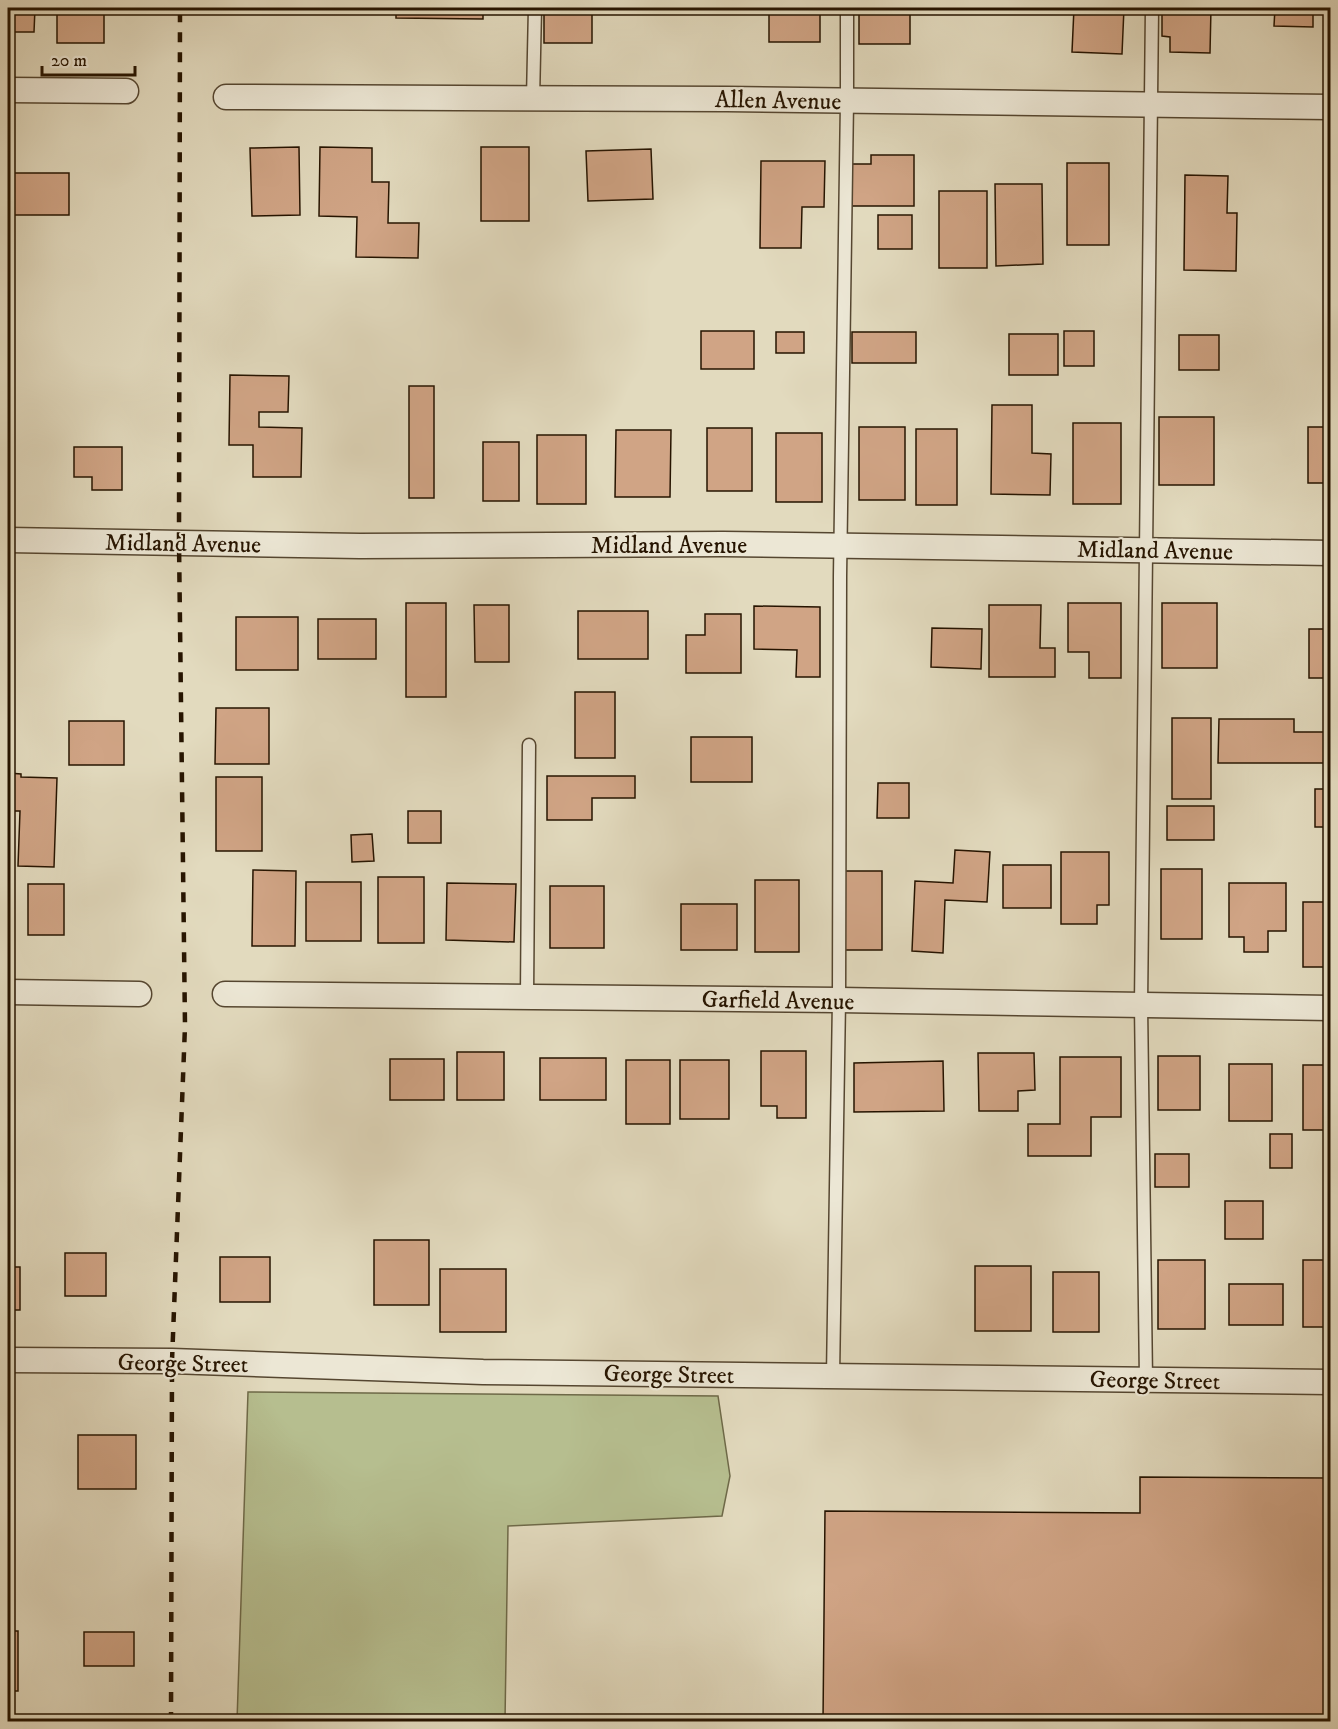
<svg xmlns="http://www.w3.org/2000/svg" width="1338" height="1729" font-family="'IM FELL DW Pica',serif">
<rect width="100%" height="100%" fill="#e2dabe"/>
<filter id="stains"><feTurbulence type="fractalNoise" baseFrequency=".00333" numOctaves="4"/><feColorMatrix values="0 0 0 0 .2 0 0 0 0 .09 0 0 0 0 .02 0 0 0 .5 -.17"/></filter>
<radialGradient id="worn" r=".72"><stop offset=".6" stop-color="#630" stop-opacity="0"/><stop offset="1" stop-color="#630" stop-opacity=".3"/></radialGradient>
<path fill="#b6be8f" stroke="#6e6948" stroke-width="1.5" d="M248 1392 718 1396 730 1476 722 1516 508 1526 505 1721H237Z"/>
<path fill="#d0a485" stroke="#261400" stroke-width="1.5" d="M8 8H35L34 32H8Z
M57 8H104V43H57Z
M396 8H483V19L396 18Z
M544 8H592V43H544Z
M769 8H820V42H769Z
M859 8H910V44H859Z
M1074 8H1124L1122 54 1072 52Z
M1162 8H1211L1210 53 1170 52V37L1162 36Z
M1275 8H1330V11H1313V27L1274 26Z
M299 147 300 215 252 216 250 148Z
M320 147 372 148V182H389L388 223H419L418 258 356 257 357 217 319 216Z
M481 147H529V221H481Z
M651 149 653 199 588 201 586 151Z
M871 155H914V206H851V164H871Z
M761 161H825L824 207H802L801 248H760Z
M1067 163H1109V245H1067Z
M8 173H69V215H8Z
M1185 175 1228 176 1227 213H1237L1236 271 1184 270Z
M995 184H1042L1043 264 996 266Z
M939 191H987V268H939Z
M878 215H912V249H878Z
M701 331H754V369H701Z
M1064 331H1094V366H1064Z
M776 332H804V353H776Z
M852 332H916V363H852Z
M1009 334H1058V375H1009Z
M1179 335H1219V370H1179Z
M230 375 289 376 288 412H259V427L302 428 301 477H253V445H229Z
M409 386H434V498H409Z
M992 405H1032V453L1051 454 1050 495 991 494Z
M1159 417H1214V485H1159Z
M1073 423H1121V504H1073Z
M859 427H905V500H859Z
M1308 427H1330V483H1308Z
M707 428H752V491H707Z
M916 429H957V505H916Z
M616 430H671L670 497H615Z
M776 433H822V502H776Z
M537 435H586V504H537Z
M483 442H519V501H483Z
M74 447H122V490H92V477H74Z
M406 603H446V697H406Z
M1068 603H1121V678H1089V652H1068Z
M1162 603H1217V668H1162Z
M474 605H509V662H475Z
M989 605H1041L1040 648H1055V677H989Z
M1326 605H1330V678H1309V629H1326Z
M754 606 820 607V677H796L797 650 754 649Z
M578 611H648V659H578Z
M705 614H741V673H686V635H705Z
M236 617H298V670H236Z
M318 619H376V659H318Z
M932 628 982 629 981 669 931 667Z
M575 692H615V758H575Z
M216 708H269V764H215Z
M1172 718H1211V799H1172Z
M1219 719H1294V732H1330V763H1218Z
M69 721H124V765H69Z
M691 737H752V782H691Z
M8 738H14V768H8Z
M8 773 21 774V777L57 778 54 867 18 866 20 811H8Z
M547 776H635V798H592V820H547Z
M216 777H262V851H216Z
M878 783H909V818H877Z
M1315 789H1330V827H1315Z
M1167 806H1214V840H1167Z
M408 811H441V843H408Z
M372 834 374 861 352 862 351 835Z
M955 850 990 852 987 902 945 900 943 953 912 951 915 881 953 883Z
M1061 852H1109V905H1097V924H1061Z
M1003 865H1051V908H1003Z
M1161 869H1202V939H1161Z
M253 870 296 871 295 946H252Z
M843 871H882V950H843Z
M378 877H424V943H378Z
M755 880H799V952H755Z
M306 882H361V941H306Z
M447 883 516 884 514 942 446 940Z
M1229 883H1286V931H1268V952H1244V937H1229Z
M28 884H64V935H28Z
M550 886H604V948H550Z
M8 887H14V938H8Z
M1303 902H1330V967H1303Z
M681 904H737V950H681Z
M761 1051H806V1118H777V1106H761Z
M457 1052H504V1100H457Z
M978 1053H1034L1035 1090 1018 1091V1111H979Z
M1158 1056H1200V1110H1158Z
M1060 1057H1121V1117H1091V1156H1028V1124H1060Z
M540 1058H606V1100H540Z
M390 1059H444V1100H390Z
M626 1060H670V1124H626Z
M680 1060H729V1119H680Z
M943 1061 944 1111 854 1112V1063Z
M1229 1064H1272V1121H1229Z
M1303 1065H1330V1130H1303Z
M1270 1134H1292V1168H1270Z
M1155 1154H1189V1187H1155Z
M1225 1201H1263V1239H1225Z
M374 1240H429V1305H374Z
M65 1253H106V1296H65Z
M220 1257H270V1302H220Z
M1158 1260H1205V1329H1158Z
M1303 1260H1330V1327H1303Z
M975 1266H1031V1331H975Z
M8 1267H20V1310H8Z
M440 1269H506V1332H440Z
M1053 1272H1099V1332H1053Z
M1229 1284H1283V1325H1229Z
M78 1435H136V1489H78Z
M8 1444H14L11 1518H8Z
M1140 1477 1330 1478V1722H823L825 1511 1140 1513Z
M8 1631H18V1691H8Z
M84 1632H134V1666H84Z"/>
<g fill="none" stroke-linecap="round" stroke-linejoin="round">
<g stroke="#554630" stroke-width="15">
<path id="service" d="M533 99 535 8
M527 997 529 745
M833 1376 839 1000 840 576 847 101V8
M1146 1380 1141 1005 1152 8"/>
</g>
<g stroke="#554630" stroke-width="27">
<path id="minor" d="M8 90 126 91
M226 97 727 99 1330 107
M8 540 360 546 723 544 1330 553
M8 992 139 994
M225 994 839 1000 1330 1008
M8 1360 172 1361 483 1372 1330 1382"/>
</g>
<use href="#service" stroke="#ece7d5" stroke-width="12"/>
<use href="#minor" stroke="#ece7d5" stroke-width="24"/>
<path stroke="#261400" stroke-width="4.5" stroke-dasharray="10 10" stroke-linecap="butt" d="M171 1722 172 1361 185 1026 179 543 180 8"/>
</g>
<g text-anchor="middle" stroke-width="4.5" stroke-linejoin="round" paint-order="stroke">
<g font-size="24" fill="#261400" stroke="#ece7d5">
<text transform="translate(778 100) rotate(1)" y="8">Allen Avenue</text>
<text transform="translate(183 543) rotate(1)" y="8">Midland Avenue</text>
<text x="669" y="553">Midland Avenue</text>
<text transform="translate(1155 550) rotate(1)" y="8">Midland Avenue</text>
<text transform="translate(778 1000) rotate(1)" y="8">Garfield Avenue</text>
<text transform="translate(183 1363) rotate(1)" y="8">George Street</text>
<text transform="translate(669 1374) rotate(1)" y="8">George Street</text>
<text transform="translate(1155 1380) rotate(1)" y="8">George Street</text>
</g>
</g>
<rect width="1338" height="1729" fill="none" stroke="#e2dabe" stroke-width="30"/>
<rect x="9" y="9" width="1320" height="1711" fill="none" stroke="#261400" stroke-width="3"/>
<rect x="15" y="15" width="1308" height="1699" fill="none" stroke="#261400" stroke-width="1.5"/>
<path d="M42 66v9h93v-9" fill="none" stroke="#261400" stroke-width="3"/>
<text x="51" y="66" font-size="18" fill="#261400" stroke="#ece7d5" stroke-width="4.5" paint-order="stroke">20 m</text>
<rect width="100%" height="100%" filter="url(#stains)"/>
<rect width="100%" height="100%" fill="url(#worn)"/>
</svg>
